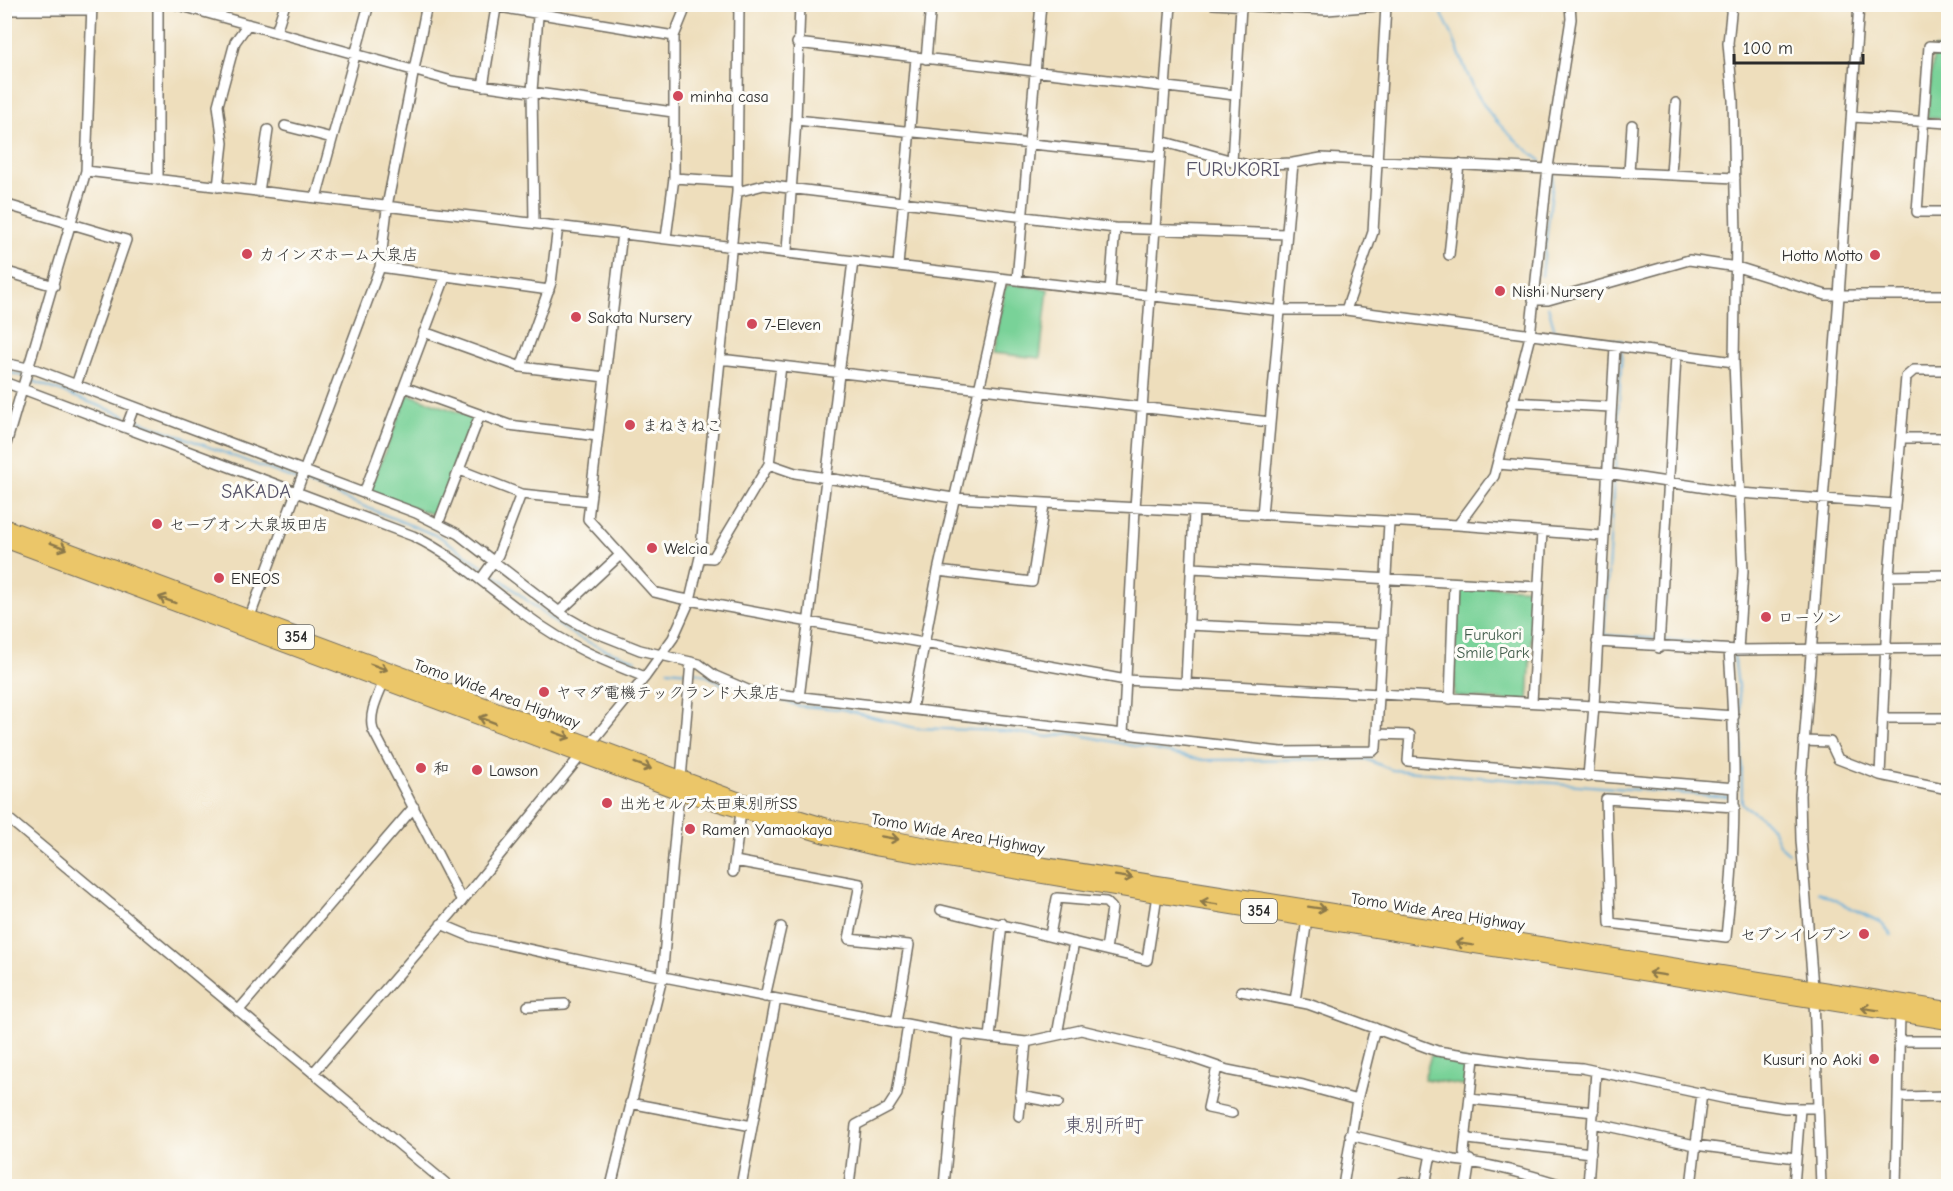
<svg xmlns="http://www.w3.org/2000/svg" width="1953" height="1191" font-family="'Comic Neue','Klee One',sans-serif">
<rect width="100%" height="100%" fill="#fdfcf7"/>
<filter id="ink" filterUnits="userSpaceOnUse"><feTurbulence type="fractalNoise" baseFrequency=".0167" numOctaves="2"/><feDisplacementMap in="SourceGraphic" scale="12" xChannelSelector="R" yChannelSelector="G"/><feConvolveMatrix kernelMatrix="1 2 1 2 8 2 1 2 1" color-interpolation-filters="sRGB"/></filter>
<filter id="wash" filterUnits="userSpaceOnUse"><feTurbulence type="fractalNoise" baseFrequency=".008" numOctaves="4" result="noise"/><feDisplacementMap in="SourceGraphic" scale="24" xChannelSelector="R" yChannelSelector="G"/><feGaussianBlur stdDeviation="1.35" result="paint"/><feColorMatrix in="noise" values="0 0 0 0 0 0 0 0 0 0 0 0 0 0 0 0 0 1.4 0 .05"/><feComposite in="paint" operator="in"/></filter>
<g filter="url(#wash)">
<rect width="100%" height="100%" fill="#eedebc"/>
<path fill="#79d298" stroke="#527e62" stroke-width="1.5" d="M1934 48 1948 49V119L1927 118Z
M1011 284 1048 289 1040 358 992 353 1005 287Z
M408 394 472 417 473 420 437 516 371 492 370 489Z
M1457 584 1534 589 1528 703 1454 696Z
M1431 1055 1464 1060 1468 1071 1467 1086 1424 1079Z"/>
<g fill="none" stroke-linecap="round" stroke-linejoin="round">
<path stroke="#61adda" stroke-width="2" d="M1435 4C1455 31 1461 66 1477 94 1493 123 1516 141 1541 161
M1542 276 1554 172
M1541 283 1545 297
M1548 306 1555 331 1623 341V345
M4 371 23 376
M28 379 126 416
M132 418 297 480
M1615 471 1622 351
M1614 477 1604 635 1658 639
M303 482 440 537 484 567
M489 571C515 588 537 611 563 628 585 643 611 652 636 660
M1664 640 1730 645
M1734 655 1741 710 1742 804C1751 810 1763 817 1770 826 1779 837 1772 840 1789 853
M668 670 688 672
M694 672C708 673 718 684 732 688
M776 698 799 706 841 709 915 728 1004 731 1050 737 1070 733 1204 760 1366 759 1392 770 1728 797
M1818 892 1882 923 1891 935"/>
</g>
</g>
<g filter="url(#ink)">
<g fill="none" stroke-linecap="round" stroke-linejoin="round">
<g stroke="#6f6a5e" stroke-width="12">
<path id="minor" d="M158 4V180
M175 4 452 81 673 112
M481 4 674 36
M1213 4 1327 10 1390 5
M1732 4 1728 43 1733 100 1736 236 1734 362 1743 571 1738 650
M4 10H92
M276 32 285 4
M797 43 1235 95
M1948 47 1929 46 1917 212H1948
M926 59 931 4
M483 86 496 8
M1852 117 1948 123
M796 120 1160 157
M285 126 332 138
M1161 141 1247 165 1293 163 1321 158 1735 178
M1232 162 1241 6
M86 171 1273 310H1346L1734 362
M1629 172 1632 125
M1671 174 1676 103
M674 178 737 182
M218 187 223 143 218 105 235 42 248 24
M259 192 268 130
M737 192 764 185 1115 228 1286 234
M316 198 369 4
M4 204 126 240 76 385
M534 223 532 91 539 4
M622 233 588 519 654 592 678 598 1126 680 1594 706 1615 347
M666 238 674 178V36L687 4
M787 251 796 120 800 4
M1449 255 1459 164
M898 266 916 58
M380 267 549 290
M4 271 54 286
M1017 280 1041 4
M1110 291 1115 228
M1533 300H1548L1689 260 1737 267 1826 295H1948
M1346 310 1373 232 1386 6
M424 332 521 367 605 377
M720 359 1270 422
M4 363 37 370 416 513 458 534 566 617 587 629 640 650 699 664 715 676 750 691 1281 752 1373 751 1376 748 1389 523
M521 367 551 283 558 226
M4 382 413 536C457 557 491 590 530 618 566 645 604 661 645 677
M404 387 509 425 598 436
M1512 402 1611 407
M126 428 134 407
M1902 438H1948
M4 451 86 171 92 4
M769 464 795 473 953 498 1458 525 1603 536
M1498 464 1607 473 1740 493 1895 504
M460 470 521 494 590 501
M364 493 446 275
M1262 515 1293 163
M438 524 480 415
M1458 525 1494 476 1530 336 1548 167 1571 19 1570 4
M700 557 713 558 769 464 781 366
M1192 568 1538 587
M938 571 1032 582 1044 505
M1889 576 1948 575
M481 579 498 555 521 494
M559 612 619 556
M249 619 380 267 388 201 427 4
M1188 625 1383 634
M1597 642 1738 650 1948 648
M1659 648 1676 356
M1729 650C1736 746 1737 841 1726 937L1610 923 1606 799 1735 807
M384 681C378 696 368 714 373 730L462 901
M1186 683 1194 511
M799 698 853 261
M1450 699 1454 583
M1532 702 1542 532
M912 708 938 571 1004 279
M1883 718H1948
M1123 734 1135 508 1171 4
M1377 734 1410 735 1408 761 1735 788
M1804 741 1830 742 1838 759 1880 775 1948 789
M1880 775 1889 576 1906 377 1914 370H1948
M1588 777 1594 706 1734 716
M681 779 691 662
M4 815 449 1186
M735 861 860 884 849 939 909 945 896 1023
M733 872 741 812
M941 910 1147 960 1157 895
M441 924 472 937 602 965 958 1034 1026 1042 1081 1030 1181 1054 1227 1070 1303 1085 1357 1100
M1050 935 1057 898 1106 902 1112 908 1106 950
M1241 991 1308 1004 1437 1051 1527 1064 1582 1068 1727 1099 1785 1108H1816
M765 997 781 927
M1295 1001 1307 919
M528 1006 565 1004
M238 1011 414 807
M1057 1035 1074 942
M990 1038 1002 923
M1900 1041H1948
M1217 1067 1208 1108 1232 1113
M313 1073 462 901 645 677 673 638 690 600 700 557 737 192 739 4
M1020 1096 1058 1103
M1899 1097 1948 1096
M1470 1099 1594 1112
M630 1103 752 1126
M1019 1116 1026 1042
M1593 1123 1695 1145 1796 1158
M1350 1135 1454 1160C1492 1164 1528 1174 1565 1186
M1468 1139 1591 1153
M1466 1160 1464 1152 1474 1058
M611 1186 662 978 679 792
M741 1186 776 999
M849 1186 856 1125 888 1108 897 1094 908 1025
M944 1186 958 1034
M1258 1186H1260
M1343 1186 1357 1100 1375 1028
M1398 1186 1403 1182 1425 1185 1431 1154
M1466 1186 1470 1160
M1588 1186 1596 1071
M1691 1186 1702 1093
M1794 1186 1800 1109
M1821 1186 1814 999 1801 840 1800 795 1839 296 1859 4
M1896 1186 1900 1014"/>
</g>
<g stroke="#6f6a5e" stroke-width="16">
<path id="highway" d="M4 526 740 800 831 827 970 853 1948 1009
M4 540 679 792 829 837 875 848 1157 895 1948 1022"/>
</g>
<use href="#minor" stroke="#fff" stroke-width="9"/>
<use href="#highway" stroke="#ebc669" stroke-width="14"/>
</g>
<defs><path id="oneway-shaft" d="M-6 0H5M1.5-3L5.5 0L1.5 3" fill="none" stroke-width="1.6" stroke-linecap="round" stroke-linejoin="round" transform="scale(1.5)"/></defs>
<g stroke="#8b784a">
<use href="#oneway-shaft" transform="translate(59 546) rotate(21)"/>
<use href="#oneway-shaft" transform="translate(167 600) rotate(-160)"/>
<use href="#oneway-shaft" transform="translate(379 667) rotate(20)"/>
<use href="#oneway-shaft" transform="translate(487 720) rotate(-159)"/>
<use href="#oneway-shaft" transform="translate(562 735) rotate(21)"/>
<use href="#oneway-shaft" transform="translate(643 766) rotate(20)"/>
<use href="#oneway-shaft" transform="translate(890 838) rotate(10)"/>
<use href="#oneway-shaft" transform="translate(1124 877) rotate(9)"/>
<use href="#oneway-shaft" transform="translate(1209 903) rotate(-171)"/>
<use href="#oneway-shaft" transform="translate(1317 908) rotate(9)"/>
<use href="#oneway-shaft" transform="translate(1464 944) rotate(-171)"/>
<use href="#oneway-shaft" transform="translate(1657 974) rotate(-171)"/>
<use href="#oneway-shaft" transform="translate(1870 1009) rotate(-171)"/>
</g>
</g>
<g fill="#d1495b" stroke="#fdfcf7" stroke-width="2">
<circle cx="678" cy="96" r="6"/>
<circle cx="247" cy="254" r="6"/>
<circle cx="1875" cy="255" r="6"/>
<circle cx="1500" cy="291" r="6"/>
<circle cx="576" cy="317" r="6"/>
<circle cx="752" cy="324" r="6"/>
<circle cx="630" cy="425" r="6"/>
<circle cx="157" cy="524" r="6"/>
<circle cx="652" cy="548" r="6"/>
<circle cx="219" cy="578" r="6"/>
<circle cx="1766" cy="617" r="6"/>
<circle cx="544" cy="692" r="6"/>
<circle cx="421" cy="768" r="6"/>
<circle cx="477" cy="770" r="6"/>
<circle cx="607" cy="803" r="6"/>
<circle cx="690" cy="829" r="6"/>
<circle cx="1864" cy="934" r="6"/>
<circle cx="1874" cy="1059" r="6"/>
</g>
<g text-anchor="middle" stroke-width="6" stroke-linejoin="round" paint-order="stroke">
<g fill="#fdfcf7" stroke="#6a6a68" stroke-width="1.5">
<rect x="278" y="625" width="36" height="24" rx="4.5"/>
<rect x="1241" y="899" width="36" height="24" rx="4.5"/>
</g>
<g font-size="15" font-weight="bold" fill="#2b2b2b">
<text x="296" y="642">354</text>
<text x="1259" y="916">354</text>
</g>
<g font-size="16" fill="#2b2b2b" stroke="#fdfcf7" text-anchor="start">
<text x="690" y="102">minha casa</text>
<text x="259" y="260">カインズホーム大泉店</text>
<text x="1863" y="261" text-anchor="end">Hotto Motto</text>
<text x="1512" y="297">Nishi Nursery</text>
<text x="588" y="323">Sakata Nursery</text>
<text x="764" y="330">7-Eleven</text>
<text x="642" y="431">まねきねこ</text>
<text x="169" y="530">セーブオン大泉坂田店</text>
<text x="664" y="554">Welcia</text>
<text x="231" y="584">ENEOS</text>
<text x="1778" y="623">ローソン</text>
<text x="556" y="698">ヤマダ電機テックランド大泉店</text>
<text x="433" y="774">和</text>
<text x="489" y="776">Lawson</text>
<text x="619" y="809">出光セルフ太田東別所SS</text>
<text x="702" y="835">Ramen Yamaokaya</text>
<text x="1852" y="940" text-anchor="end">セブンイレブン</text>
<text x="1862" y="1065" text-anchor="end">Kusuri no Aoki</text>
</g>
<g font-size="16" fill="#425d4c" stroke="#fdfcf7">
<text x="1493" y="640">Furukori<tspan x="1493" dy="18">Smile Park</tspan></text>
</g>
<g font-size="16" fill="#2b2b2b" stroke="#fdfcf7">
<text transform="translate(497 693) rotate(20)" y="6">Tomo Wide Area Highway</text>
<text transform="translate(958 833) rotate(10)" y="6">Tomo Wide Area Highway</text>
<text transform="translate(1438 911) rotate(9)" y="6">Tomo Wide Area Highway</text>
</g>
<g font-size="20" fill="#585469" stroke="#fdfcf7">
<text x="1233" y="176">FURUKORI</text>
<text x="256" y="498">SAKADA</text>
<text x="1104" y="1132">東別所町</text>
</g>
</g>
<rect width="1953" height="1191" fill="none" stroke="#fdfcf7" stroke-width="24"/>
<path d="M1734 54v9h129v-9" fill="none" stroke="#2b2b2b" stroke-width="3"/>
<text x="1743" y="54" font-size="18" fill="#2b2b2b" stroke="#fdfcf7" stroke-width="4.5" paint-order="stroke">100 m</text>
</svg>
